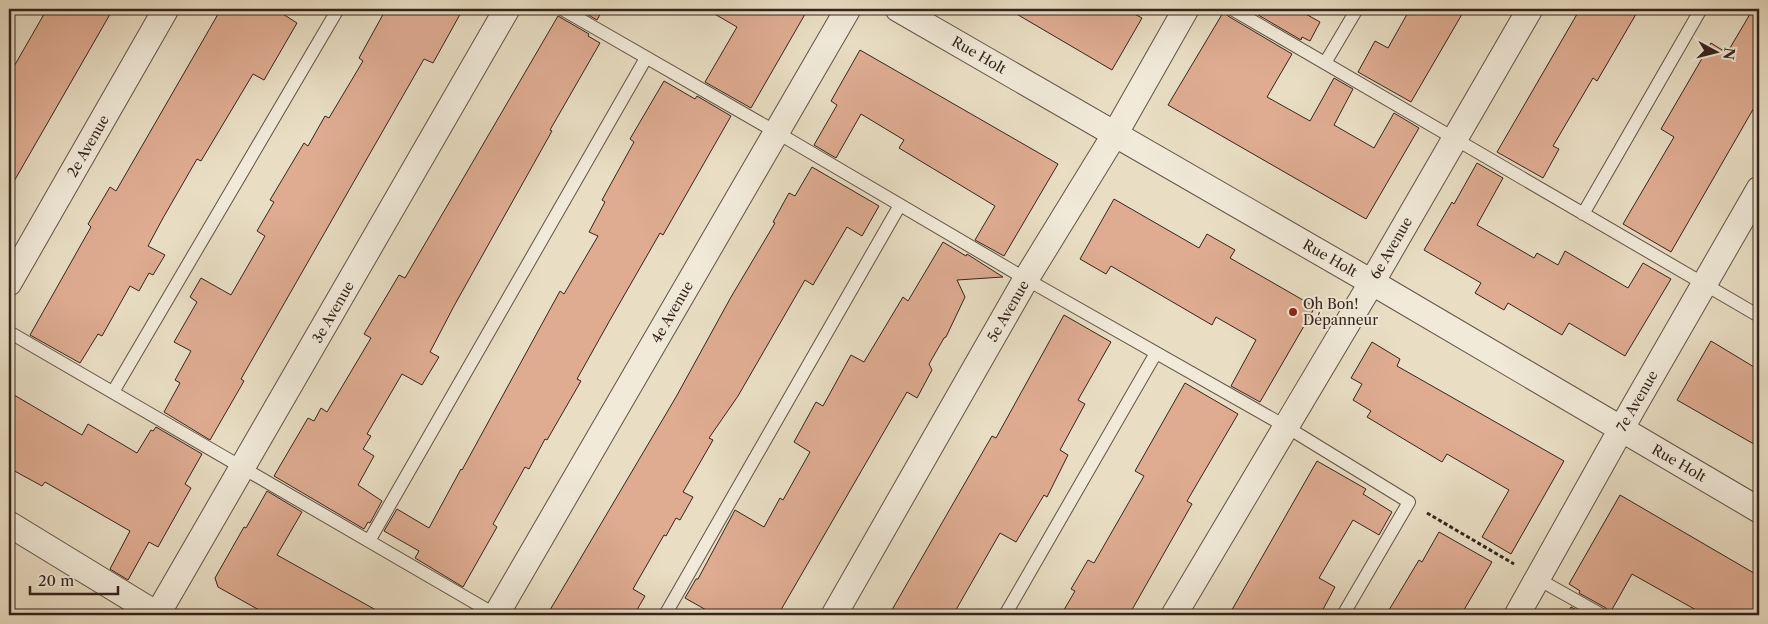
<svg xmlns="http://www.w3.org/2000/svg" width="1768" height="624" font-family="'Libre Caslon Text',serif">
<rect width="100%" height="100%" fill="#e9dec4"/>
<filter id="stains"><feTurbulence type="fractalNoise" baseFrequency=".004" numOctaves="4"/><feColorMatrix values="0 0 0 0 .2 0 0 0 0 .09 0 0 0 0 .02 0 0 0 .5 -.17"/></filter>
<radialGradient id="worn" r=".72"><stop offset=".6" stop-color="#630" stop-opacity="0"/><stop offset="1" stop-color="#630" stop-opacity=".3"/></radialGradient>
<path fill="#dfac92" stroke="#36241d" d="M47 9H113L9 190V75Z
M221 9H275L297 23 264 80 253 74 201 161 197 159 163 218 148 246 165 255 153 275 149 273 139 291 130 286 102 336 98 334 80 363 30 335 91 227 88 224 94 214 110 187 116 191Z
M386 9H463L433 63 424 59 241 379 244 381 210 440 164 412 180 383 175 380 191 351 174 342 197 302 190 297 201 278 231 295 265 236 257 231 274 202 270 200 304 143 308 146 325 116 329 118 363 61 359 58Z
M578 9H603L597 20Z
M706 9H808L751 108 705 82 737 27Z
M1008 9H1125L1142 18 1112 70Z
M1248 9H1297L1320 22 1310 41 1302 37 1301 40Z
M1410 9H1465L1411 102 1358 72 1375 41 1388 48Z
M1580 9H1639L1597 81 1593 78 1553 146 1559 149 1543 178 1497 152Z
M1753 9H1759V99L1671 252 1623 224 1674 137 1661 129 1711 43 1727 53Z
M1224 11 1228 16 1292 54 1267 97 1310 121 1334 78 1353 89 1334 125 1374 148 1394 113 1419 128 1366 219 1168 105Z
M558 16 589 34 588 36 600 43 550 130 552 131 454 306 430 352 439 357 422 385 402 374 367 434 371 436 363 449 374 456 358 485 382 501 370 523 368 522 364 529 274 476 308 418 314 421 321 408 327 412 371 338 364 334 399 275 405 278Z
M860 50 1058 164 1004 256 975 240 995 206 899 148 904 140 861 114 836 158 814 145 837 105 831 101Z
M664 81 695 99 697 96 731 116 663 235 660 233 610 320 577 379 581 381 547 440 545 439 529 469 525 467 493 524 497 527 463 587 415 558 419 551 384 531 397 509 429 528 461 469 462 470 560 291 564 294 598 236 589 232 605 202 602 200 634 142 630 139Z
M1477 163 1503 178 1477 225 1534 258 1537 253 1558 265 1565 251 1628 288 1643 263 1671 279 1625 356 1569 323 1562 335 1508 303 1504 310 1475 293 1481 283 1424 250 1452 202 1454 204Z
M812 167 879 206 862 236 847 227 813 285 805 280 738 396 709 438 713 440 683 492 693 497 680 520 676 518 666 536 664 535 633 589 645 596 634 615H547L676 397 731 297 775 223 773 222 789 193 795 196Z
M1114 199 1199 248 1207 234 1235 250 1230 258 1315 307 1260 402 1231 386 1256 340 1216 317 1212 325 1111 266 1106 274 1080 259Z
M943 242 966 256 967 254 1003 277 957 280 965 297 946 337 944 338 929 364 932 370 917 398 907 392 778 615H715L685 598 696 579H698L735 510 764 527 780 498 783 500 810 452 794 442 816 402 823 406 851 355 864 362 903 297 908 301Z
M1064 315 1111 342 1078 400 1085 404 1060 450 1068 455 1047 497 1044 495 1016 542 1000 533 953 615H889L992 436 996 438Z
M1711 341 1759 370V447L1677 400Z
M1372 342 1400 359 1397 366 1564 461 1511 554 1482 537 1509 490 1447 454 1442 462 1367 417 1371 411 1353 400 1362 384 1351 378Z
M1185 383 1238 414 1187 501 1192 504 1129 615H1061L1075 591 1071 589 1088 560 1094 563 1144 476 1135 471Z
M9 392 82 435 88 424 137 453 151 430 153 431 156 427 202 454 185 484 191 488 158 547 149 542 128 580 110 569 130 531 45 482 42 486 9 468Z
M1317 461 1366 489 1363 494 1392 512 1379 535 1353 520 1319 578 1335 587 1320 615H1229Z
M267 491 302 512 277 555 385 615H268L218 587 215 578 244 527 246 528Z
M1620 495 1759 576V615H1705L1632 574 1610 613 1606 608 1579 593 1580 591 1569 584Z
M1439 532 1492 562 1461 615H1386L1419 560 1422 562Z
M1571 607 1586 615H1566Z"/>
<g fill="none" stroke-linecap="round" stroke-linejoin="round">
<g stroke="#635247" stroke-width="14">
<path id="lane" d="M562 9 776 132 1026 279 1285 426 1409 502 1343 615
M1232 9 1759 316
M1325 63 1357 9
M1583 214 1701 9
M9 332 496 615
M113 392 338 9
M369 541 646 58
M1538 579 1602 615
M665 615 900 205
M1005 615 1156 353"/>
</g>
<g stroke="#635247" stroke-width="27">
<path id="street" d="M898 9 1385 290 1759 510
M9 283 166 9
M9 524 158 615
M157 615 507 9
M496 615 848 9
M834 615 1026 279 1115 134 1186 9
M1174 615 1372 282 1530 9
M1517 615 1633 408 1759 189"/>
</g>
<path stroke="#36241d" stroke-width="3" stroke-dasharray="4 2.5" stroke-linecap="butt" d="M1427 513 1514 564"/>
<use href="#lane" stroke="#f1ead9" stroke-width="12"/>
<use href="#street" stroke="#f1ead9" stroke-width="25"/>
</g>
<circle fill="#8f2418" stroke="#f1ead9" stroke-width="2" cx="1293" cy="312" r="5"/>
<g text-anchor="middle" stroke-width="4" stroke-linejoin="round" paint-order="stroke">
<g font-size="14" fill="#36241d" stroke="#f1ead9">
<text transform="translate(979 55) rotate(30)" y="5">Rue Holt</text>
<text transform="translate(88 146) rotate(-60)" y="5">2e Avenue</text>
<text transform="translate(1391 248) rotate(-60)" y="5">6e Avenue</text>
<text transform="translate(1330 258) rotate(30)" y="5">Rue Holt</text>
<text transform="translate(1008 311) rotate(-60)" y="5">5e Avenue</text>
<text transform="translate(333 312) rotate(-60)" y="5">3e Avenue</text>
<text transform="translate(672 312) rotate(-60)" y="5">4e Avenue</text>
<text transform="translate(1637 401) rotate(-60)" y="5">7e Avenue</text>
<text transform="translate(1679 463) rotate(30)" y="5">Rue Holt</text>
</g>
<g font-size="14" fill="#36241d" stroke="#f1ead9" text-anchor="start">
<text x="1303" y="309">Oh Bon!<tspan x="1303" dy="16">Dépanneur</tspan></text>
</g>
</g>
<rect width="1768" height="624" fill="none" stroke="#e9dec4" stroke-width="30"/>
<rect x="10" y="10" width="1748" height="604" fill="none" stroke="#36241d" stroke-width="2.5"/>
<rect x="15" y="15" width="1738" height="594" fill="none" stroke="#36241d"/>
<g transform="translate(1716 52) rotate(97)" stroke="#f1ead9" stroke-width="4" paint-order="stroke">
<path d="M0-4L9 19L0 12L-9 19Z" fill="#36241d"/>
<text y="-8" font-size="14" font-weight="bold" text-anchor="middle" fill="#36241d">N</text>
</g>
<path d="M30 586v8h88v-8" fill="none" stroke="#36241d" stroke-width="2.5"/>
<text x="38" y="586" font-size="15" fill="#36241d" stroke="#f1ead9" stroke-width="4" paint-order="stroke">20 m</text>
<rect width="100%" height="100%" filter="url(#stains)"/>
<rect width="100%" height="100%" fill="url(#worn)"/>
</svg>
